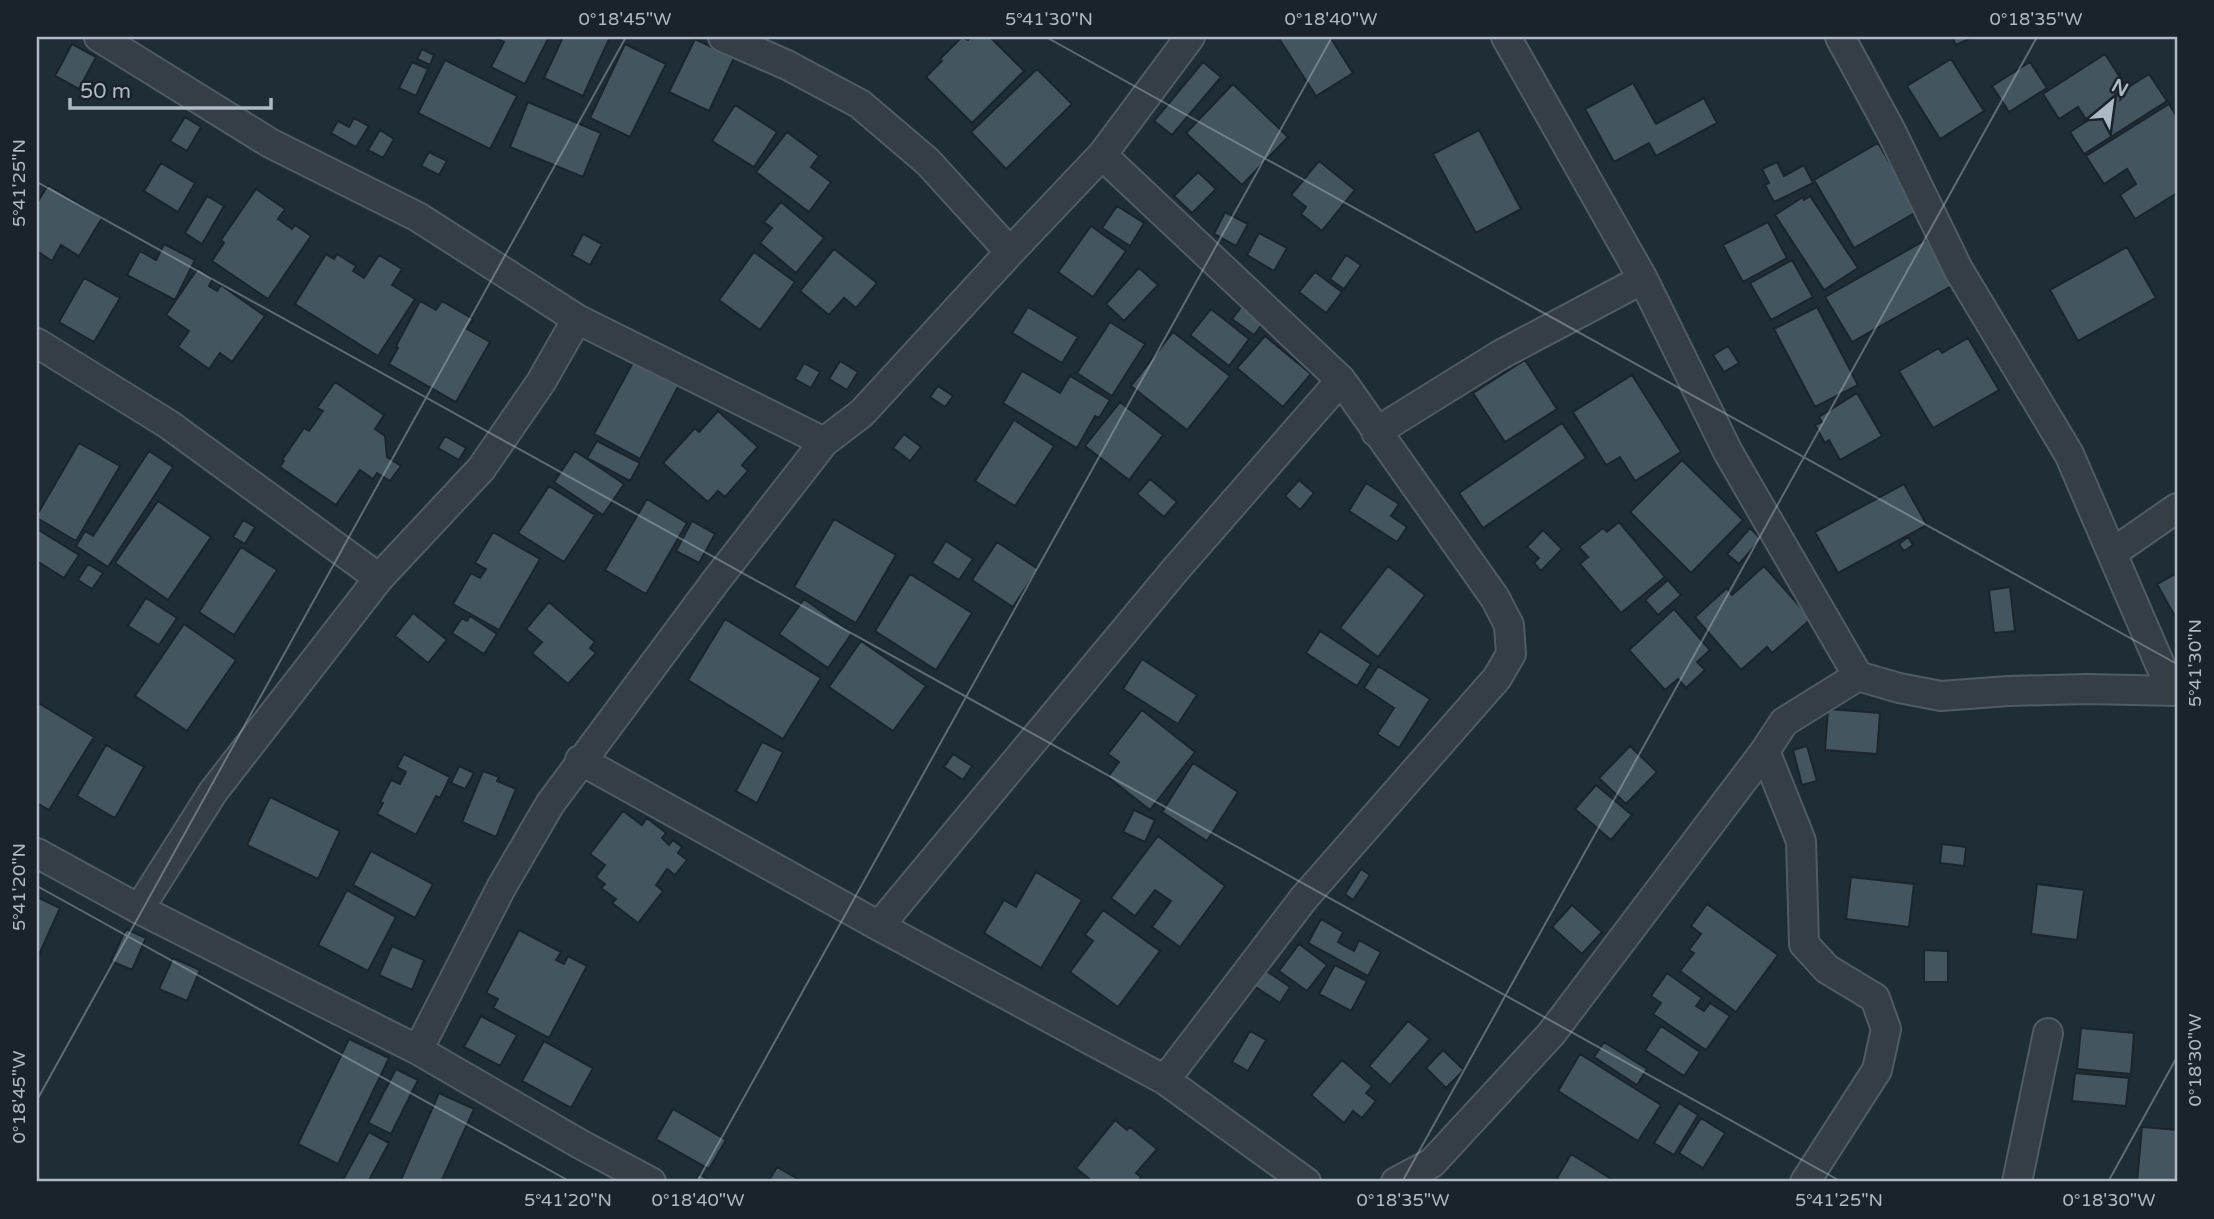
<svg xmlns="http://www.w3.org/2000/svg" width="2214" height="1219" font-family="'Varela Round',sans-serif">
<rect width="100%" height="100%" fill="#1f2d36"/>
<path fill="#455560" stroke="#1a252d" stroke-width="2" d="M494 37H549L525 84 491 67 504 42Z
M563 37H610L583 96 544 78Z
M962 37 968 40 971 37H990L1024 71 972 123 926 77 942 61 940 59Z
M1278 37H1330L1353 73 1316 96Z
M1952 37H1973L1956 45Z
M695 39 734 58 709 111 669 92Z
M72 44 96 57 79 89 55 76Z
M625 44 666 64 630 137 590 118Z
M422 49 434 55 430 65 417 59Z
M2105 54 2127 88 2149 74 2167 101 2084 154 2070 132 2087 121 2078 107 2059 119 2043 94Z
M1951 59 1984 111 1940 139 1907 86Z
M445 60 517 96 490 149 418 113Z
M412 62 428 69 416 96 399 88Z
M1203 62 1221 77 1172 135 1154 121Z
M2030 62 2047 88 2009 112 1992 86Z
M1037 69 1072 104 1006 169 971 132Z
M1633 83 1656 124 1704 98 1717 123 1656 156 1649 143 1614 162 1585 109Z
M1233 84 1288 137 1242 185 1186 133Z
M528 102 601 133 583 177 510 147Z
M2169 104 2177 117V193L2135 219 2120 195 2136 184 2127 169 2104 184 2086 156Z
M735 105 777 132 754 167 712 141Z
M185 117 201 127 187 151 170 141Z
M354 118 369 126 356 147 331 133 338 121 349 127Z
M380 130 394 139 383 158 368 150Z
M1479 130 1521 209 1476 233 1433 154Z
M787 132 819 156 811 167 831 182 809 212 756 172Z
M1878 143 1918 211 1854 248 1814 180Z
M429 152 447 161 439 175 421 166Z
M1319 161 1355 190 1322 231 1301 214 1306 207 1291 195Z
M1777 162 1784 176 1804 165 1813 183 1774 202 1765 185 1769 183 1762 169Z
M161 163 195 183 178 212 144 191Z
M1198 172 1216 189 1192 213 1174 196Z
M48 185 102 218 79 256 61 245 52 261 37 251V203Z
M256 189 285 209 278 219 292 229 295 225 311 236 268 299 212 261 224 243 221 240Z
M207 196 224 206 202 244 185 233Z
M1810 196 1858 268 1824 290 1775 215 1803 197 1804 200Z
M781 202 824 238 796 273 760 243 772 228 764 222Z
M1117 206 1144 223 1130 246 1102 228Z
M1225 212 1248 224 1236 246 1214 234Z
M1768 222 1787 258 1743 282 1723 245Z
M1091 226 1126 251 1093 297 1058 272Z
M1259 233 1287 248 1274 271 1247 255Z
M583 234 602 244 590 265 572 255Z
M1929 238 1955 284 1852 342 1825 297Z
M164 244 195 260 175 300 127 275 140 251 156 260Z
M2127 247 2156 298 2078 341 2050 290Z
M834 249 877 283 856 308 844 298 829 315 800 291Z
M754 252 795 282 760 330 719 300Z
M326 254 334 259 337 254 356 266 353 271 364 278 379 255 402 269 392 285 415 299 378 356 295 304Z
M1346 255 1361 265 1344 289 1330 279Z
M1792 260 1813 297 1771 320 1750 283Z
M198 268 213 279 209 286 217 291 221 285 265 316 232 362 220 353 209 369 178 347 189 331 166 315Z
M1139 268 1158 285 1124 321 1106 304Z
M1315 272 1342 292 1326 313 1299 292Z
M84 278 120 298 94 342 59 322Z
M420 301 436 310 442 301 473 319 467 329 490 342 456 402 389 364 398 348 396 346Z
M1242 306 1263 323 1254 335 1232 319Z
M1028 307 1078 337 1062 363 1012 333Z
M1817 307 1858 385 1815 407 1774 329Z
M1211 309 1249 339 1229 366 1190 335Z
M1110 322 1145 344 1112 396 1077 373Z
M1173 332 1230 376 1187 430 1131 386Z
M1265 336 1311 374 1283 407 1237 368Z
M1968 338 1999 390 1933 428 1899 371 1939 348 1942 353Z
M1728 346 1739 363 1724 372 1713 355Z
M635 359 680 383 640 459 594 434Z
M1525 360 1557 409 1505 442 1473 393Z
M840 361 858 372 847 390 829 379Z
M804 363 820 372 811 388 795 379Z
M1022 371 1060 393 1070 376 1110 400 1099 418 1095 416 1077 448 1003 403Z
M1632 375 1681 452 1635 481 1620 457 1606 465 1573 412Z
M335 382 384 415 375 429 385 436 387 457 401 466 390 481 377 473 373 479 360 470 336 505 280 467 284 461 282 460 304 428 309 431 323 411 317 408Z
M938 386 953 396 945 407 930 397Z
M1857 393 1882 436 1840 460 1829 440 1825 443 1815 425 1822 422 1819 417Z
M1120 402 1163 435 1129 480 1085 446Z
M718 411 758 447 742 465 748 471 725 497 718 491 708 502 663 463 695 428 699 432Z
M1014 420 1054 446 1015 506 975 481Z
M1562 423 1586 458 1483 528 1459 493Z
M904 434 921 447 910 461 893 448Z
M445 436 466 448 459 460 438 448Z
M597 441 640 463 630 481 587 458Z
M79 443 120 466 76 541 37 518V515Z
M149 451 173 467 108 567 76 546 85 531 93 536Z
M575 451 624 484 603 515 554 482Z
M1682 460 1743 520 1691 573 1630 512Z
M1150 479 1177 502 1164 517 1137 494Z
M1299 480 1314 493 1300 510 1285 496Z
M1366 483 1399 504 1391 516 1407 527 1397 542 1349 511Z
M1904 484 1927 525 1838 573 1815 532Z
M549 486 595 515 564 562 518 533Z
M647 499 687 523 646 594 605 570Z
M158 501 211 537 168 600 115 563Z
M834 519 896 555 856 623 794 587Z
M243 520 255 527 245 544 233 537Z
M692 521 715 534 699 563 676 551Z
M1619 522 1665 577 1621 613 1580 564 1588 557 1579 547 1603 528 1607 532Z
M1750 528 1761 539 1739 564 1727 554Z
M37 529 79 555 64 578 37 561Z
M1543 530 1562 549 1541 571 1534 563 1539 558 1527 547Z
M493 532 540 559 499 630 453 604 471 573 480 578 486 569 475 563Z
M1908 537 1913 545 1904 551 1899 544Z
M946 541 973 559 959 580 932 563Z
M997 542 1038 569 1013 607 972 580Z
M241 547 277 570 234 635 199 612Z
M88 564 103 573 92 589 78 580Z
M1388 566 1425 595 1378 657 1340 628Z
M1764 566 1811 619 1772 653 1767 647 1741 670 1695 617 1727 588 1732 595Z
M2177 573V620L2157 584Z
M910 574 972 613 936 670 875 631Z
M1668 580 1681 595 1658 615 1645 600Z
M2010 587 2015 631 1994 633 1989 590Z
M146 598 177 618 159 645 128 626Z
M804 599 852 633 828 668 779 634Z
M549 602 595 642 590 648 596 653 568 684 532 653 542 642 526 629Z
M1674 609 1710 650 1697 662 1705 670 1686 688 1678 679 1665 690 1629 650Z
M413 613 447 640 428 663 395 636Z
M470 616 497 634 484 654 452 633 462 618 467 621Z
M725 619 821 678 783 739 688 680Z
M184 624 236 660 187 731 135 696Z
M1320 631 1371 664 1357 686 1306 653Z
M861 641 926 686 893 731 829 687Z
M1142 659 1197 695 1178 724 1123 689Z
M1378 666 1430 699 1399 748 1377 734 1394 708 1364 688Z
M37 702 94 737 49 810 37 803Z
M1828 709 1880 713 1877 754 1825 750Z
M1142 710 1195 752 1150 810 1108 777 1119 762 1108 754Z
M762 742 783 752 757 803 736 791Z
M106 745 144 767 115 818 77 796Z
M1630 746 1657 772 1626 804 1599 778Z
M1807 746 1817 781 1802 785 1793 750Z
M404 754 450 777 440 798 436 796 416 835 377 814 383 803 380 802 391 780 400 784 406 772 397 767Z
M953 754 972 766 963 780 944 767Z
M1193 763 1238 792 1207 841 1162 812Z
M459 766 474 773 465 789 451 783Z
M483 771 499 777 497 781 516 789 496 837 462 822Z
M1596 785 1632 815 1611 840 1575 809Z
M270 797 340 831 318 879 247 845Z
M1134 810 1155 820 1145 842 1123 832Z
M623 811 642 825 647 818 666 833 662 838 669 845 673 840 682 847 678 853 687 860 675 875 667 869 656 885 663 891 638 923 612 903 616 899 601 888 605 884 596 877 605 865 590 854Z
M1158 836 1225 886 1180 947 1152 927 1171 901 1155 890 1135 916 1111 898Z
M1942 844 1966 847 1964 866 1940 863Z
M371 851 433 884 415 918 353 885Z
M1361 869 1370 875 1353 900 1345 894Z
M1036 872 1082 900 1041 968 984 933 1004 900 1016 907Z
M1851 877 1914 884 1909 927 1846 919Z
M2037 884 2084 890 2077 940 2031 934Z
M347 890 396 917 368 971 318 945Z
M37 897 60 908 37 959Z
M1707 904 1778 955 1736 1012 1680 971 1694 953 1689 950 1701 934 1691 926Z
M1572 905 1602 932 1582 954 1552 927Z
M1103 910 1160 951 1118 1007 1070 972 1093 941 1085 935Z
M1321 919 1343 932 1338 942 1354 951 1359 940 1381 952 1368 976 1308 943Z
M126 929 146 938 132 970 111 961Z
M519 930 561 952 556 960 564 964 568 956 587 966 549 1038 493 1008 498 999 486 993Z
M1299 944 1327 965 1307 991 1279 971Z
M392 946 424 960 412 990 379 975Z
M1924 950 1948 951V982H1924Z
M173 958 200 970 187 1001 159 989Z
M1335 965 1367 981 1351 1011 1319 994Z
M1265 970 1290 987 1280 1003 1254 986Z
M1667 973 1702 998 1696 1006 1704 1011 1710 1003 1730 1016 1706 1050 1653 1014 1661 1003 1651 996Z
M481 1016 517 1035 500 1066 464 1047Z
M1408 1021 1430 1039 1390 1085 1369 1066Z
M1661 1026 1700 1052 1684 1076 1645 1050Z
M2081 1028 2134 1033 2131 1074 2077 1069Z
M1250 1031 1266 1040 1248 1071 1232 1062Z
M349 1039 389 1058 338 1164 298 1144Z
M544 1041 593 1068 571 1108 522 1081Z
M1604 1042 1647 1069 1637 1085 1594 1057Z
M1443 1050 1464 1070 1446 1088 1426 1068Z
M1580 1054 1661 1105 1638 1141 1558 1091Z
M1342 1060 1372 1086 1366 1093 1376 1101 1362 1118 1353 1111 1344 1123 1311 1095Z
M396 1069 418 1080 391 1134 368 1123Z
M2075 1073 2129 1078 2126 1106 2072 1101Z
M439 1093 474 1109 441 1182H400Z
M1679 1103 1698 1115 1674 1155 1654 1143Z
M673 1109 726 1140 709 1169 656 1139Z
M1701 1118 1725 1133 1703 1168 1679 1153Z
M1115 1120 1127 1130 1130 1127 1157 1149 1136 1173 1141 1177 1137 1182H1093L1076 1168Z
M2142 1127 2177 1130V1182H2137Z
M369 1132 389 1143 368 1182H342Z
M1571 1154 1616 1182H1563L1557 1178Z
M777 1167 803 1182H768Z
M699 1174 709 1180 708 1182H694Z"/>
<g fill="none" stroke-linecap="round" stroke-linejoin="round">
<g stroke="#505c65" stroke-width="32">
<path id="minor" d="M99 37 270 143 418 217 577 319 824 442
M723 37 787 65 860 104 928 162 1010 252
M1506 37 1643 279 1728 452 1858 676
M1840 37 1891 131 1958 269 2069 454 2171 690
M1102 155 1341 380 1495 598 1509 625 1511 654 1497 678 1304 898 1165 1080
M37 343 168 424 379 578
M1376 432 1500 355 1643 279
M2112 553 2177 508
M580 760 879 926 1165 1080 1306 1182
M37 853 139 909 418 1050 580 1144 651 1182
M139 909 213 792 379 578 481 469 541 382 577 319
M879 926 1176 569 1341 380
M418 1050 501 888 550 804 715 582 824 442 862 413 1010 252 1102 155 1190 37
M1396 1182 1432 1163 1551 1034 1765 751
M1805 1182 1877 1070 1886 1029 1875 998 1827 969 1804 944 1801 841 1765 751 1784 722 1858 676 1899 688 1941 696 2008 691 2087 689 2177 691
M2017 1182 2048 1033"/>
</g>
<use href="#minor" stroke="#333e47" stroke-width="28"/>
</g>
<path fill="none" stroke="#adb9c4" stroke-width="2" stroke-opacity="0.45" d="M1046 37 2177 664M37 182 1842 1182M37 886 571 1182M37 1100 626 37M697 1182 1332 37M1402 1182 2037 37M2108 1182 2177 1057"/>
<rect width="2214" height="1219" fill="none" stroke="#18232b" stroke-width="77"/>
<g transform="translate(2112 102) rotate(29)" stroke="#18232b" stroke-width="5" paint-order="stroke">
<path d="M0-5L12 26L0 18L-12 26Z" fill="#adb9c4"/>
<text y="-10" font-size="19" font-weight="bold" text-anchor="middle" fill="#adb9c4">N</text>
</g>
<path d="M70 98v10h201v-10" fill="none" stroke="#adb9c4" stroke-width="3.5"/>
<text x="80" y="98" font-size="21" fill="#adb9c4" stroke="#18232b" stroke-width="5" paint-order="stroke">50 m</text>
<rect x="38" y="38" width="2138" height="1142" fill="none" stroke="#adb9c4" stroke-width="2.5"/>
<g font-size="18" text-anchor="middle" fill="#adb9c4">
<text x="625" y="25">0°18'45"W</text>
<text x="1049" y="25">5°41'30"N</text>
<text x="1331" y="25">0°18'40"W</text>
<text x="2036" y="25">0°18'35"W</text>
<text transform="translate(19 183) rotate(-90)" y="6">5°41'25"N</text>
<text transform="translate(2195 663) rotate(-90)" y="6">5°41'30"N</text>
<text transform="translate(19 887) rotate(-90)" y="6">5°41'20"N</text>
<text transform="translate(2195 1060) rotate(-90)" y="6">0°18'30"W</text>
<text transform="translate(19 1097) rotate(-90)" y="6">0°18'45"W</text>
<text x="568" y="1206">5°41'20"N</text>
<text x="698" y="1206">0°18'40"W</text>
<text x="1403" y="1206">0°18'35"W</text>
<text x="1839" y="1206">5°41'25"N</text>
<text x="2109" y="1206">0°18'30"W</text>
</g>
</svg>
